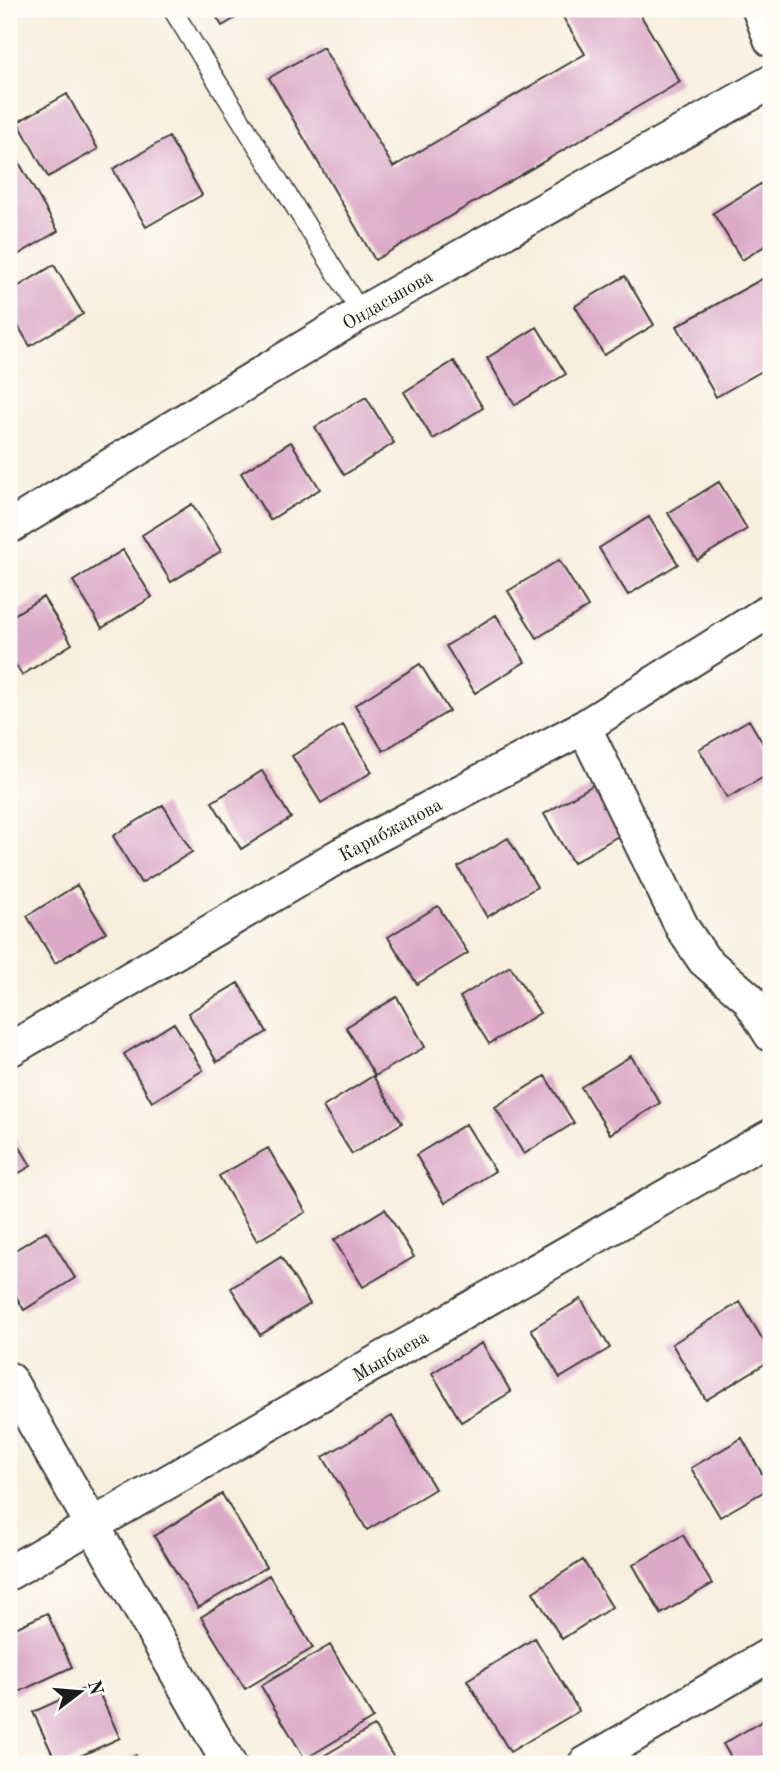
<svg xmlns="http://www.w3.org/2000/svg" width="780" height="1773" font-family="'Old Standard TT',serif">
<rect width="100%" height="100%" fill="#fdfcf7"/>
<filter id="ink" filterUnits="userSpaceOnUse"><feTurbulence type="fractalNoise" baseFrequency=".0143" numOctaves="2"/><feDisplacementMap in="SourceGraphic" scale="14" xChannelSelector="R" yChannelSelector="G"/><feConvolveMatrix kernelMatrix="1 2 1 2 8 2 1 2 1" color-interpolation-filters="sRGB"/></filter>
<filter id="wash" filterUnits="userSpaceOnUse"><feTurbulence type="fractalNoise" baseFrequency=".00686" numOctaves="4" result="noise"/><feDisplacementMap in="SourceGraphic" scale="28" xChannelSelector="R" yChannelSelector="G"/><feGaussianBlur stdDeviation="1.57" result="paint"/><feColorMatrix in="noise" values="0 0 0 0 0 0 0 0 0 0 0 0 0 0 0 0 0 1.4 0 .05"/><feComposite in="paint" operator="in"/></filter>
<g filter="url(#wash)">
<rect width="100%" height="100%" fill="#f8eede"/>
<g id="blocks">
<path fill="#dca9c8" d="M212 9H251L222 26Z
M558 9H637L680 82 375 260 269 78 323 47 393 167 585 54Z
M67 94 98 149 48 177 18 122Z
M169 137 202 195 146 227 113 169Z
M9 145 58 231 9 260Z
M764 182 771 194V242L742 260 713 213Z
M54 265 83 314 30 346 9 311V292Z
M771 274V366L716 397 677 326Z
M625 276 654 325 604 355 575 306Z
M537 327 566 374 515 405 487 358Z
M454 361 483 408 433 439 404 392Z
M366 397 394 443 344 475 315 427Z
M291 442 320 489 270 520 241 473Z
M719 482 747 529 697 560 668 513Z
M192 504 221 551 171 582 142 535Z
M649 517 678 564 628 595 599 548Z
M123 550 152 597 102 628 73 581Z
M559 560 588 607 537 638 508 591Z
M43 597 72 644 22 675 9 654V618Z
M496 615 525 662 475 693 446 646Z
M420 664 449 711 383 751 355 705Z
M749 720 771 757V773L727 798 699 749Z
M343 725 372 772 321 803 292 756Z
M262 771 291 818 241 849 212 802Z
M595 784 623 833 573 863 544 814Z
M163 805 192 852 141 883 113 836Z
M508 838 537 887 487 917 458 867Z
M77 885 106 932 55 963 27 916Z
M438 906 468 953 417 984 388 937Z
M510 966 540 1013 489 1044 460 997Z
M238 983 267 1032 217 1062 188 1013Z
M397 997 425 1047 375 1076 346 1027Z
M174 1023 203 1070 152 1102 124 1054Z
M631 1056 660 1103 610 1134 581 1087Z
M373 1076 402 1123 352 1154 323 1107Z
M545 1076 574 1123 524 1154 495 1107Z
M466 1124 495 1171 445 1203 416 1155Z
M9 1129 31 1166 9 1179Z
M268 1148 306 1212 257 1241 219 1176Z
M385 1209 414 1257 363 1287 334 1240Z
M46 1231 75 1278 24 1310 9 1284V1254Z
M281 1257 310 1304 260 1335 231 1288Z
M581 1299 610 1348 560 1378 531 1329Z
M740 1302 771 1353V1360L706 1400 672 1344Z
M482 1343 511 1392 461 1422 432 1373Z
M392 1416 435 1489 367 1530 323 1457Z
M742 1438 770 1488 720 1517 691 1468Z
M222 1494 266 1567 198 1608 154 1536Z
M683 1535 712 1584 661 1614 633 1565Z
M583 1560 612 1607 562 1639 533 1592Z
M269 1575 313 1648 245 1689 201 1617Z
M47 1613 72 1667 10 1696 9 1631Z
M535 1638 579 1711 510 1752 467 1680Z
M330 1645 373 1718 305 1759 261 1686Z
M95 1684 120 1738 63 1764H57L33 1712Z
M771 1716V1764H735L723 1744Z
M374 1726 398 1764H310Z
M136 1755 140 1764H115Z"/>
</g>
</g>
<g filter="url(#ink)">
<use href="#blocks" fill-opacity="0" stroke="#3d3c39" stroke-width="2"/>
<g fill="none" stroke-linecap="round" stroke-linejoin="round">
<g stroke="#3d3c39" stroke-width="21">
<path id="service" d="M172 9 361 313"/>
</g>
<g stroke="#3d3c39" stroke-width="37">
<path id="minor" d="M759 9 771 40
M9 527 361 313 771 82
M584 727 683 929 704 960 748 998 771 1035
M9 1050 342 854 584 727 771 610
M9 1379 229 1764
M9 1573 771 1136
M585 1764 771 1654"/>
</g>
<use href="#service" stroke="#fff" stroke-width="18"/>
<use href="#minor" stroke="#fff" stroke-width="33"/>
</g>
</g>
<g text-anchor="middle" stroke-width="7" stroke-linejoin="round" paint-order="stroke">
<g font-size="19" fill="#1c1c1c" stroke="#fdfcf7">
<text transform="translate(387 299) rotate(-30)" y="7">Ондасынова</text>
<text transform="translate(390 829) rotate(-28)" y="7">Карибжанова</text>
<text transform="translate(390 1355) rotate(-30)" y="7">Мынбаева</text>
</g>
</g>
<rect width="780" height="1773" fill="none" stroke="#fdfcf7" stroke-width="35"/>
<g transform="translate(80 1692) rotate(74)" stroke="#fdfcf7" stroke-width="5" paint-order="stroke">
<path d="M0-5L12 26L0 18L-12 26Z" fill="#1c1c1c"/>
<text y="-10" font-size="19" font-weight="bold" text-anchor="middle" fill="#1c1c1c">N</text>
</g>
</svg>
